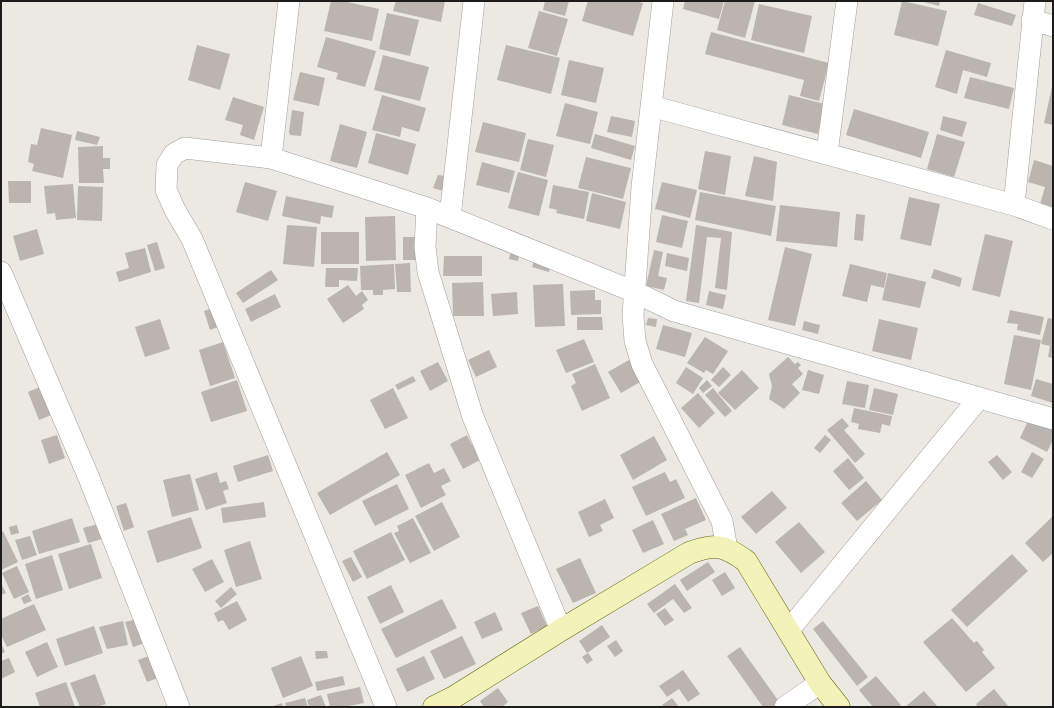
<svg xmlns="http://www.w3.org/2000/svg" width="1054" height="708" font-family="'PT Sans Narrow',sans-serif">
<rect width="100%" height="100%" fill="#ece8e2"/>
<path fill="#bcb4af" d="M331 1H343L379 9 372 41 324 31Z
M396 1H445L441 22 393 11Z
M545 1H569L565 16 543 10Z
M588 1H636L643 3 633 36 582 21Z
M685 1H724L719 19 683 9Z
M725 1H755L745 38 717 30Z
M902 1 947 11 938 46 894 35Z
M920 1H940L939 6Z
M978 3 1016 15 1012 26 974 15Z
M759 4 812 16 804 53 751 40Z
M539 11 568 19 557 56 528 48Z
M387 13 419 20 410 56 379 49Z
M711 32 829 63 819 101 800 96 804 80 705 54Z
M326 37 376 51 365 87 336 79 338 73 317 67Z
M197 45 230 54 220 90 188 80Z
M506 45 560 58 551 94 497 80Z
M946 50 991 63 987 77 963 70 957 94 935 87Z
M383 55 429 67 420 101 374 90Z
M569 60 604 68 596 103 561 95Z
M300 72 325 78 319 106 293 100Z
M970 77 1014 88 1009 109 964 98Z
M1052 87H1053V125L1044 123Z
M382 95 426 108 419 132 402 127 400 137 372 130Z
M789 95 825 104 818 134 782 125Z
M233 97 264 107 254 140 240 135 243 125 225 120Z
M565 103 598 112 590 144 556 136Z
M854 109 929 132 921 158 846 135Z
M292 110 304 112 301 136 290 135 289 132Z
M611 116 635 121 632 137 607 132Z
M943 116 967 122 962 137 940 130Z
M483 122 526 133 519 162 475 152Z
M340 124 367 132 357 168 330 161Z
M41 128 72 135 63 178 32 171 34 164 28 162 31 144 37 145Z
M77 131 100 137 97 145 75 140Z
M376 133 416 144 408 175 368 163Z
M595 134 635 146 631 160 591 148Z
M937 134 965 142 954 177 927 169Z
M528 139 554 145 546 177 520 170Z
M103 146V158H110V169H103L104 183H79L78 147Z
M705 151 731 156 725 195 698 189Z
M754 156 777 162 773 201 745 196Z
M586 157 631 168 623 199 578 188Z
M1034 160 1053 166V207L1040 204 1045 187 1028 182Z
M482 162 515 171 509 193 476 185Z
M518 172 548 180 539 216 508 208Z
M438 175 445 176 443 191 433 188Z
M8 181H31V203H9Z
M245 182 277 191 268 221 236 212Z
M662 182 697 190 690 218 655 209Z
M73 184 76 218 56 220 55 213 47 214 44 186Z
M553 185 589 192 584 219 556 213 557 210 549 208Z
M78 186 103 187 102 221 77 220Z
M700 192 776 206 771 236 695 220Z
M592 193 626 202 620 229 586 221Z
M286 196 334 206 332 218 321 216 320 224 282 216Z
M909 197 940 204 931 246 900 239Z
M780 205 840 212 837 247 776 241Z
M856 214 865 215 863 241 854 240Z
M662 215 688 221 682 248 656 242Z
M395 216 396 260 366 261 365 217Z
M287 225 317 227 314 267 283 264Z
M696 225 732 232 727 290 715 288 721 238 707 237 699 303 686 301Z
M37 229 44 254 20 261 13 236Z
M321 232H359V264H321Z
M985 234 1013 241 1000 297 972 290Z
M403 237H416L417 260H403Z
M157 242 165 268 155 271 147 245Z
M785 247 812 254 795 326 768 320Z
M145 248 151 272 119 282 116 272 129 268 125 253Z
M511 249 520 250 518 261 509 259Z
M654 250 663 252 658 276 667 278 664 290 646 286Z
M667 253 689 258 687 271 665 266Z
M444 256H482V276H443Z
M535 257 551 262 549 272 532 267Z
M410 263 411 292H397L395 264Z
M394 264 395 289 383 290V295H373V290H361L360 266Z
M850 264 887 273 884 288 871 285 867 302 842 296Z
M326 268H358L357 281 339 280V287H325Z
M934 269 962 278 960 287 931 278Z
M271 270 278 280 243 303 236 293Z
M888 273 926 282 920 308 882 300Z
M483 282 484 316H453L452 283Z
M563 284 565 326 535 327 533 285Z
M348 285 356 296 362 291 368 300 362 305 364 309 343 323 327 299Z
M595 290V300H601V314L571 315 570 291Z
M709 291 726 295 723 309 706 305Z
M517 292 518 314 493 316 491 294Z
M275 294 281 307 251 322 245 309Z
M215 307 221 326 210 330 204 311Z
M1010 310 1044 317 1040 335 1017 330 1018 324 1007 323Z
M577 317H602L603 330H577Z
M648 318 657 319 656 327 646 325Z
M1048 318 1053 319V358L1048 357 1050 346 1041 344Z
M160 319 170 349 145 357 135 327Z
M879 319 918 328 911 360 872 351Z
M804 321 820 325 818 334 802 330Z
M663 325 692 333 685 357 656 349Z
M1014 335 1041 340 1031 390 1004 384Z
M705 337 728 351 713 374 706 370 704 373 687 363Z
M584 339 594 362 566 373 556 350Z
M223 342 235 378 210 386 199 350Z
M489 350 497 367 476 377 468 360Z
M788 357 795 364 798 362 801 365 798 368 803 374 792 384 800 393 784 409 769 399 772 386 769 374Z
M629 360 642 381 621 393 608 372Z
M438 362 448 381 430 391 420 371Z
M595 364 610 398 582 411 571 386 576 383 572 374Z
M686 367 703 378 693 394 676 383Z
M723 367 731 375 719 387 711 380Z
M742 370 759 388 735 410 718 393Z
M808 370 824 375 819 394 802 390Z
M413 376 416 381 398 390 395 385Z
M1036 379 1053 384V403L1031 396Z
M237 380 247 411 211 422 201 392Z
M707 380 712 386 703 393 699 388Z
M847 381 869 385 865 408 842 404Z
M40 387 51 415 39 420 28 392Z
M393 388 408 418 385 429 370 400Z
M713 388 732 411 725 417 705 395Z
M874 388 898 394 893 415 869 410Z
M698 393 715 413 699 428 681 408Z
M854 408 892 416 890 426 882 424 880 433 858 429 859 424 851 422Z
M1030 417 1053 428V440L1047 452 1020 438Z
M842 418 849 426 844 430 865 454 855 463 827 430Z
M57 435 65 458 49 464 41 440Z
M467 435 480 460 463 469 450 444Z
M825 435 831 440 820 453 814 448Z
M654 436 667 460 633 480 620 455Z
M387 452 400 475 330 515 317 493Z
M1032 452 1044 459 1032 478 1021 472Z
M268 455 273 471 238 482 233 466Z
M997 455 1012 472 1003 480 988 462Z
M848 458 864 478 849 490 833 471Z
M429 463 434 473 444 468 451 481 441 486 446 495 421 508 405 475Z
M217 472 220 483 226 481 229 489 223 491 227 503 206 510 195 479Z
M665 472 670 482 676 479 685 498 646 516 632 487Z
M190 474 199 510 172 517 163 480Z
M866 481 882 500 857 521 841 503Z
M397 484 409 509 375 526 362 501Z
M772 491 787 508 756 534 741 517Z
M696 498 706 520 685 529 688 535 674 541 661 514Z
M605 499 614 518 600 525 603 531 589 537 578 512Z
M264 502 266 517 223 523 221 508Z
M442 502 460 537 434 551 415 516Z
M126 503 134 527 124 531 116 506Z
M1053 516V553L1043 562 1025 543Z
M191 517 202 548 157 563 147 531Z
M72 518 80 542 39 554 32 531Z
M413 518 431 553 410 563 394 533 399 531 397 526Z
M653 520 664 544 643 553 632 530Z
M799 522 825 552 801 573 775 542Z
M98 524 102 539 88 543 83 528Z
M17 525 19 533 11 535 9 527Z
M3 531 18 562 1 570V533Z
M391 532 405 560 367 579 353 551Z
M30 536 37 555 22 560 15 540Z
M250 541 262 579 236 587 224 550Z
M91 544 102 578 69 589 58 554Z
M1012 554 1028 571 967 627 951 610Z
M52 555 63 590 36 599 25 564Z
M351 557 362 577 353 582 342 561Z
M580 558 596 593 573 603 556 569Z
M212 559 224 582 205 592 192 569Z
M708 562 715 572 687 591 680 580Z
M17 566 29 592 14 599 2 573Z
M725 572 735 588 722 596 712 580Z
M1 583 6 593 1 595Z
M675 584 692 608 684 613 673 599 654 613 647 604Z
M391 585 404 612 380 624 367 597Z
M231 587 237 594 221 608 215 601Z
M28 594 32 601 24 604 21 598Z
M442 599 457 628 396 658 381 629Z
M237 601 247 620 229 630 223 620 218 622 214 613Z
M34 604 46 630 7 647 1 635V619Z
M538 606 547 626 531 634 521 613Z
M665 608 674 620 665 626 656 614Z
M495 612 503 630 482 639 474 622Z
M952 618 974 643 977 641 984 650 982 652 995 668 966 692 923 642Z
M137 619 145 643 133 647 125 622Z
M123 621 128 645 107 649 99 627Z
M823 621 868 677 857 686 813 629Z
M602 625 610 637 587 653 579 641Z
M94 626 103 653 65 666 56 639Z
M462 636 476 664 444 679 430 651Z
M616 640 623 651 615 657 607 646Z
M47 642 58 667 37 677 25 652Z
M1 643 5 652 1 654Z
M740 647 780 703 774 707H763L727 656Z
M315 651H327L328 658 316 659Z
M588 653 593 660 587 664 582 657Z
M149 656 158 678 147 682 138 660Z
M301 656 313 686 283 698 271 668Z
M424 656 435 679 407 692 396 669Z
M9 658 15 672 1 679V661Z
M683 670 700 694 688 702 679 689 667 697 659 686Z
M95 674 106 704 97 707H80L70 683Z
M343 676 345 685 317 691 315 682Z
M876 676 901 705 898 707H873L859 690Z
M66 682 75 707H40L35 693Z
M360 687 364 703 343 707H330L327 694Z
M498 688 508 702 502 707H484L480 701Z
M994 689 1009 707H978L976 704Z
M924 691 938 707H905Z
M321 695 326 707H309L307 700Z
M305 698 308 707H286L285 703Z
M672 698 679 707H664L662 705Z
M282 703 283 707H270Z"/>
<g fill="none" stroke-linecap="round" stroke-linejoin="round">
<g stroke="#a0a0a0" stroke-width="22">
<path id="street" d="M663 1 642 187 633 315 635 341 642 364 722 521 727 549
M1032 20 1053 26
M651 106 1014 205 1053 219
M827 153 847 1
M271 158 289 1
M1014 205 1035 1
M427 208 425 247 428 272 473 417 561 630
M450 217 474 1
M1 272 89 478 179 707
M788 631 979 398
M386 707 192 239 175 210 166 190 167 165 174 154 185 148 271 158 427 208 635 292 674 311 1053 419
M785 707 820 683"/>
</g>
<g stroke="#63670e" stroke-width="23">
<path id="secondary" d="M434 707 454 697 561 630 689 553C716 543 723 545 746 561L820 683 839 707"/>
</g>
<use href="#street" stroke="#fff" stroke-width="21"/>
<use href="#secondary" stroke="#f3f3b9" stroke-width="22"/>
</g>
<rect width="1054" height="708" fill="none" stroke="#1c1c1c" stroke-width="4"/>
</svg>
